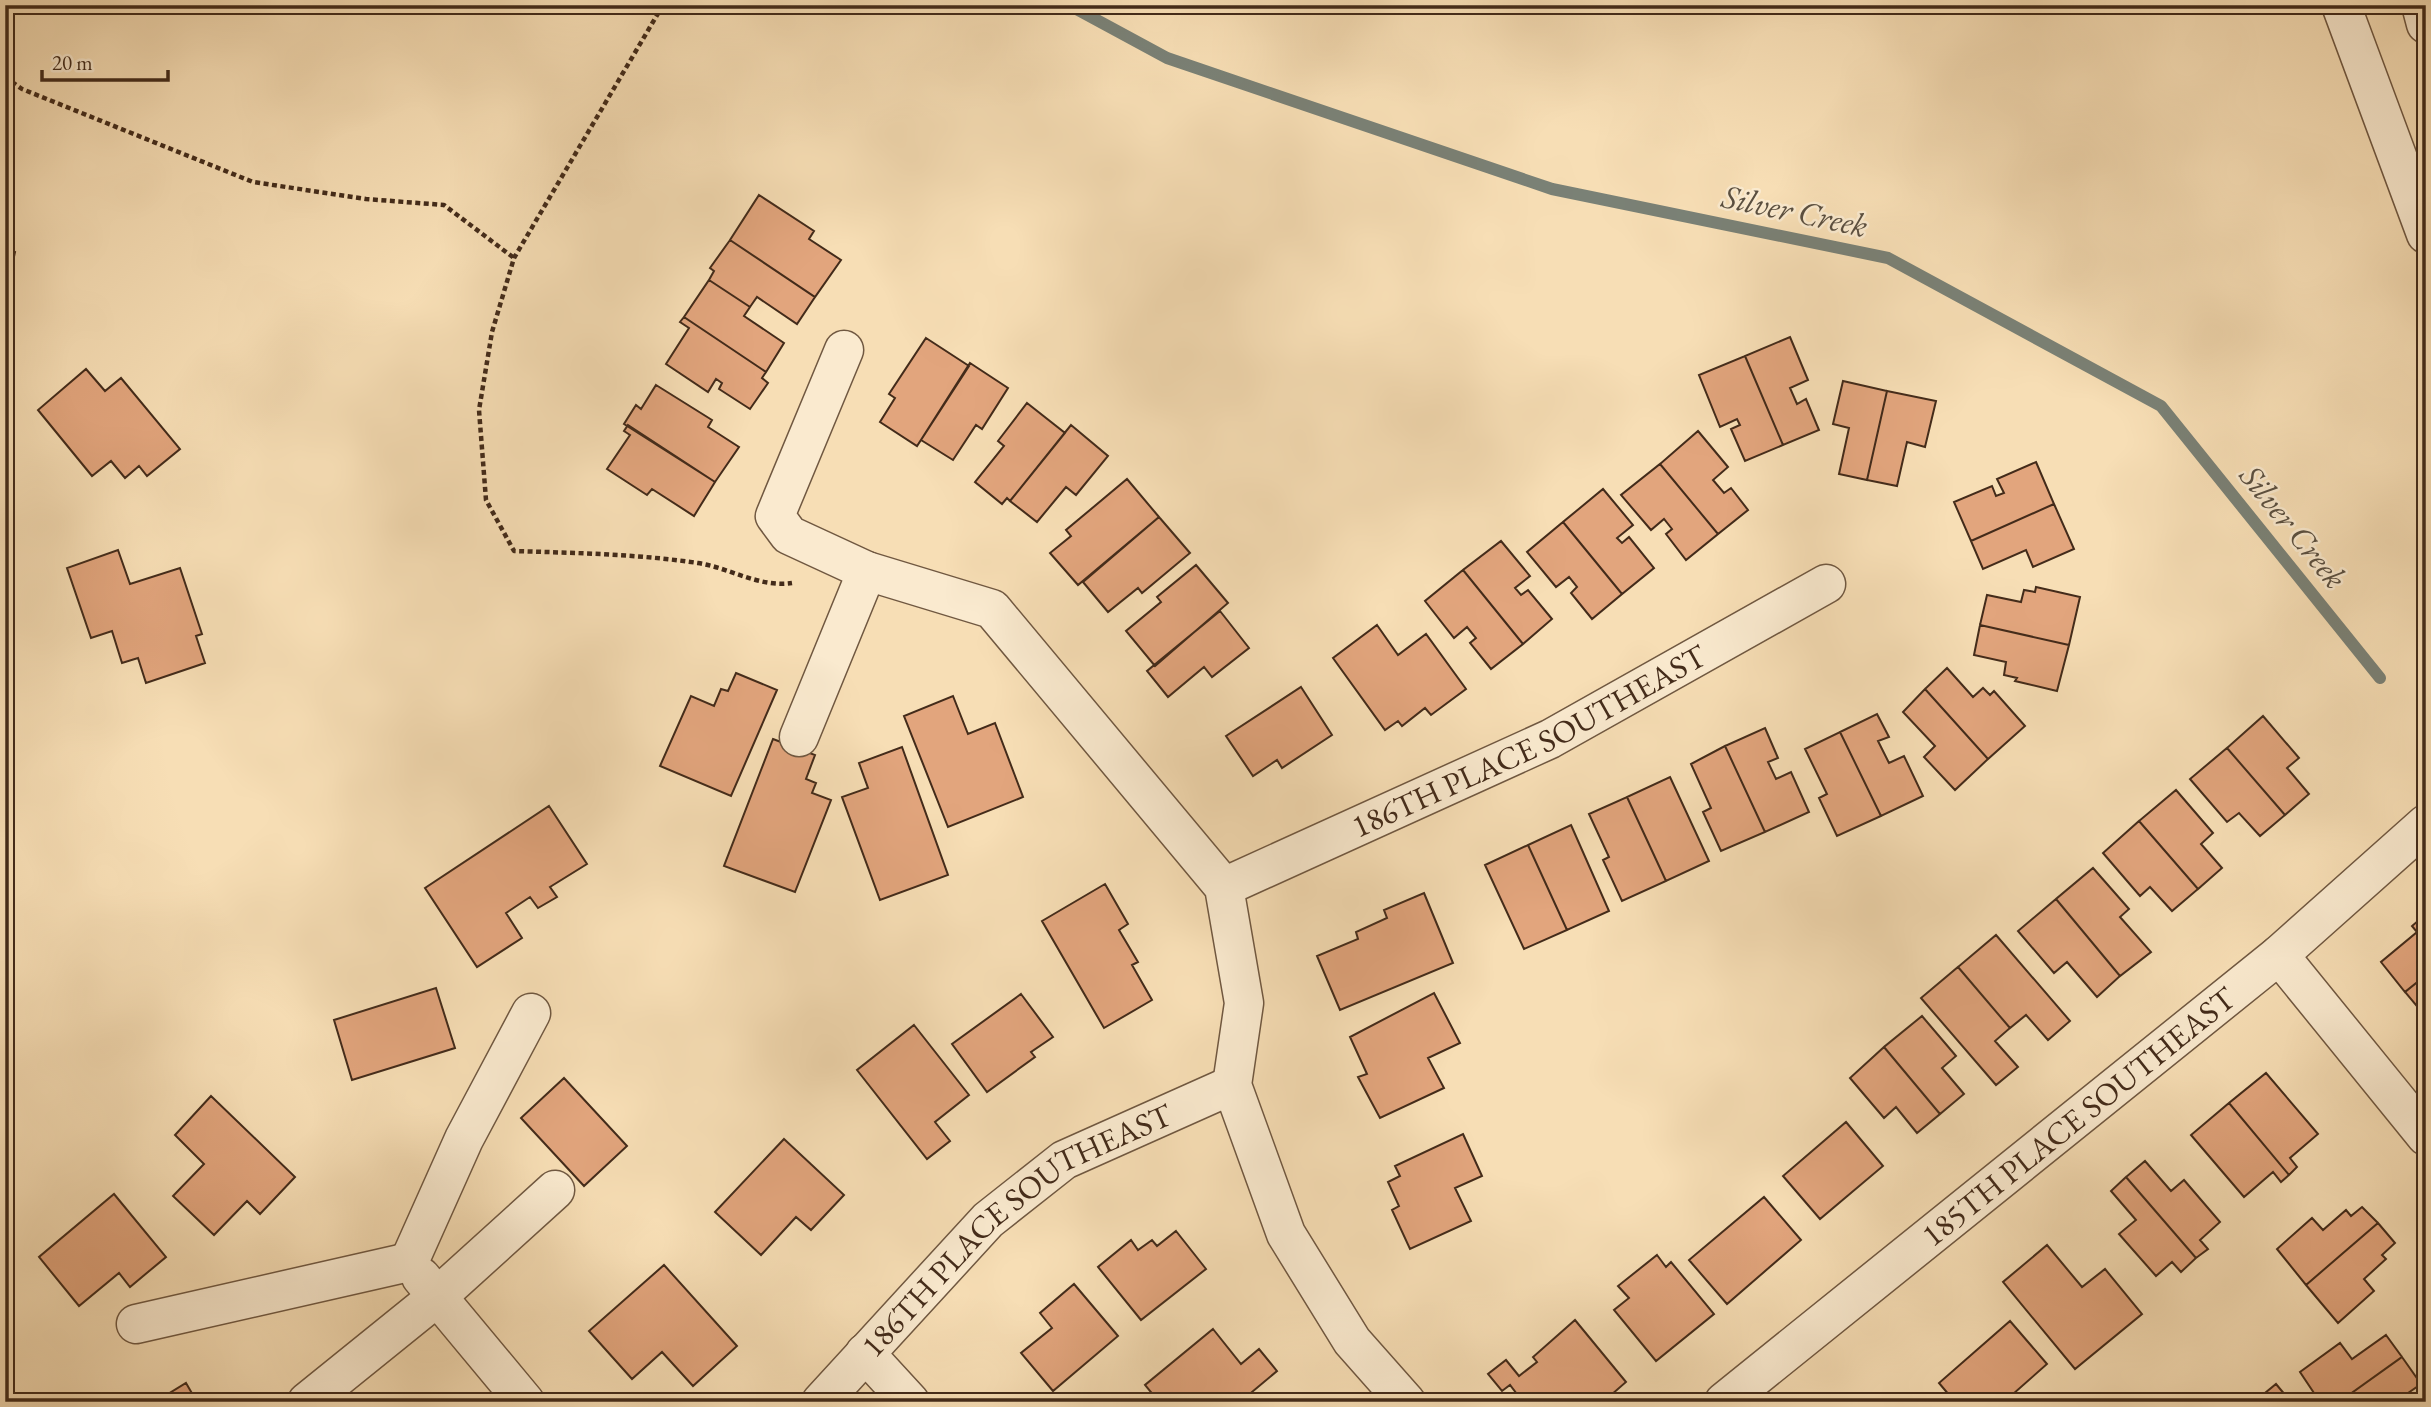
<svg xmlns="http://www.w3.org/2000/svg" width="2431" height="1407" font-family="'EB Garamond',serif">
<rect width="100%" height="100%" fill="#f7deb5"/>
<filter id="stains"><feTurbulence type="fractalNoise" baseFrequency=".00286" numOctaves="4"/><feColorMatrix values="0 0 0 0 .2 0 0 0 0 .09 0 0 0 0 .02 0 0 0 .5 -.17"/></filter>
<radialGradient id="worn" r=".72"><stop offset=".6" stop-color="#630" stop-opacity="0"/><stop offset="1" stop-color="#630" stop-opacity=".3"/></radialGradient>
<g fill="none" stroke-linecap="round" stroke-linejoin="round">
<path stroke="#7a8176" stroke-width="12" d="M1069 5 1167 58 1552 189 1888 258 2161 406 2380 678"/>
</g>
<path fill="#e2a57d" stroke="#432b1a" stroke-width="2" d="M759 195 814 231 809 239 841 260 815 297 730 240Z
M730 240 815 297 797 324 757 297 750 307 709 280 714 271 710 268Z
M5 250 15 252 5 300Z
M709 280 750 307 744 316 784 343 766 372 684 317Z
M684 317 766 372 762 378 768 383 750 409 719 389 722 383 716 379 708 392 666 364 689 328 680 322Z
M1790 337 1808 380 1790 388 1797 404 1806 399 1819 430 1783 445 1745 356Z
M926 338 969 366 917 446 880 422 895 398 889 394Z
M1745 356 1783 445 1745 461 1731 429 1740 425 1737 419 1720 427 1699 375Z
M970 363 1008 388 982 429 976 425 953 460 921 440Z
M86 369 105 391 121 378 180 449 147 476 139 466 125 478 111 461 92 476 38 410Z
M1843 381 1887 391 1867 480 1839 474 1849 428 1833 424Z
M656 385 712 420 708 427 739 447 715 482 624 424 636 405 641 409Z
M1887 391 1936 401 1925 447 1907 442 1897 486 1867 480Z
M1027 403 1065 433 1010 501 1007 498 1002 504 975 482 1004 446 998 441Z
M628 425 715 482 694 516 652 489 647 495 607 469 630 435 624 431Z
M1071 425 1108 456 1076 495 1066 487 1037 522 1010 501Z
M1698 431 1728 467 1713 480 1724 493 1731 488 1748 510 1718 534 1660 464Z
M2036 462 2054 504 1971 541 1954 502 1992 486 1996 496 2004 493 1997 479Z
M1660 464 1718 534 1686 560 1666 534 1672 529 1664 519 1651 530 1621 495Z
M1127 479 1159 517 1078 585 1050 553 1071 536 1066 530Z
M1603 489 1633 525 1617 538 1622 543 1629 537 1654 568 1622 594 1563 522Z
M2054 504 2074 549 2033 567 2026 550 1983 569 1971 541Z
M1159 517 1190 553 1142 593 1138 588 1108 612 1083 582Z
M1563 522 1622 594 1592 619 1571 593 1577 587 1569 577 1556 587 1527 552Z
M1501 541 1530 576 1515 588 1521 595 1528 590 1552 619 1523 644 1463 570Z
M118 550 130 584 180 568 202 634 196 636 205 663 146 683 138 658 122 663 112 631 91 638 67 568Z
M1196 565 1228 603 1155 666 1126 631 1161 602 1157 597Z
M1463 570 1523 644 1491 669 1470 643 1476 638 1467 627 1454 638 1425 601Z
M2036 587 2080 597 2069 645 1980 625 1987 595 2021 602 2024 590 2035 592Z
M1220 611 1249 648 1212 677 1204 667 1168 697 1147 671Z
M1377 625 1398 655 1426 634 1466 689 1431 715 1425 708 1402 726 1398 721 1385 730 1333 658Z
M1980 625 2069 645 2057 691 2015 681 2017 678 2004 675 2006 662 1974 655Z
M1947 668 1973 697 1983 688 1990 695 1994 691 2025 726 1988 759 1925 689Z
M736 673 777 690 731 796 660 766 691 696 714 706 721 689 728 691Z
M1301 687 1332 735 1282 768 1277 760 1253 776 1226 736Z
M1925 689 1988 759 1955 790 1924 757 1935 746 1903 712Z
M953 696 968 734 995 723 1023 797 948 827 904 716Z
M1877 714 1889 737 1878 741 1889 763 1904 756 1923 796 1881 816 1840 732Z
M2263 716 2299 758 2287 768 2309 794 2285 815 2227 748Z
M1765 728 1778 758 1768 762 1776 779 1791 772 1809 812 1765 832 1725 746Z
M1840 732 1881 816 1837 836 1819 798 1827 794 1805 749Z
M773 739 815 755 806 779 816 783 812 793 831 800 795 892 724 866Z
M1725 746 1765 832 1721 851 1703 812 1711 808 1691 764Z
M902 747 948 875 880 900 842 797 868 788 859 763Z
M2227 748 2285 815 2260 836 2239 813 2227 822 2190 779Z
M1670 777 1709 861 1666 881 1627 797Z
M2176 790 2213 833 2201 844 2222 868 2198 889 2139 821Z
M1627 797 1666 881 1622 901 1603 860 1609 857 1589 814Z
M549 806 587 864 550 887 557 897 538 908 530 897 506 913 522 938 477 967 425 888Z
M2139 821 2198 889 2172 911 2150 887 2140 896 2103 853Z
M1571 825 1609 911 1567 930 1528 845Z
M1528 845 1567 930 1524 949 1485 865Z
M2093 868 2129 909 2120 917 2151 952 2120 976 2056 899Z
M1105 884 1128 924 1119 930 1138 962 1132 965 1152 1000 1104 1028 1042 921Z
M1424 893 1453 963 1340 1010 1317 956 1358 939 1356 932 1387 918 1384 910Z
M2056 899 2120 976 2097 997 2067 962 2054 973 2018 931Z
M2426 914V975L2405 992 2381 962 2417 932 2412 926Z
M1996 935 2070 1021 2048 1040 2026 1015 2010 1028 1958 967Z
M1958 967 2010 1028 1995 1041 2018 1067 1996 1085 1921 998Z
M2426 975V1017L2405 992Z
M436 988 455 1048 352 1080 334 1020Z
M1434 993 1460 1043 1428 1058 1444 1088 1380 1118 1358 1077 1367 1074 1350 1037Z
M1021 994 1053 1037 1031 1052 1035 1057 987 1092 952 1044Z
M1922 1016 1956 1056 1942 1068 1964 1094 1940 1114 1884 1047Z
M914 1025 969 1095 935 1122 950 1141 927 1159 857 1070Z
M1884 1047 1940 1114 1917 1133 1896 1107 1884 1118 1850 1078Z
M2266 1073 2318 1134 2290 1158 2297 1167 2289 1175 2229 1103Z
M564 1078 627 1146 584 1186 521 1118Z
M211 1096 295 1177 260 1214 247 1201 214 1235 173 1196 204 1164 175 1135Z
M2229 1103 2289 1175 2281 1182 2273 1172 2244 1197 2191 1135Z
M1846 1122 1883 1166 1820 1219 1783 1176Z
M1463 1134 1482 1176 1455 1188 1471 1221 1410 1249 1392 1210 1399 1206 1388 1182 1400 1176 1395 1166Z
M784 1139 844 1195 811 1230 796 1217 761 1255 715 1212Z
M2145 1161 2171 1191 2184 1180 2220 1222 2200 1240 2208 1249 2196 1258 2126 1177Z
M2126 1177 2196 1258 2181 1272 2172 1262 2156 1276 2119 1234 2136 1220 2111 1191Z
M114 1194 166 1257 130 1287 119 1273 79 1306 39 1257Z
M1764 1197 1801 1240 1727 1304 1689 1260Z
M2362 1207 2378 1223 2306 1285 2277 1249 2312 1218 2323 1230 2346 1210 2351 1216Z
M2378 1223 2395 1243 2382 1255 2386 1259 2364 1279 2374 1291 2338 1323 2306 1285Z
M1176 1231 1206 1269 1141 1320 1098 1267 1131 1240 1138 1250 1152 1240 1157 1246Z
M2047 1245 2082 1287 2105 1269 2142 1314 2075 1369 2003 1282Z
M1657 1255 1666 1267 1671 1262 1714 1314 1656 1361 1614 1310 1629 1298 1618 1286Z
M664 1265 737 1346 693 1386 662 1352 632 1379 589 1331Z
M1074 1284 1118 1336 1053 1391 1021 1353 1052 1328 1040 1313Z
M1575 1320 1626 1382 1603 1402H1523L1510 1385 1502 1391 1488 1374 1506 1360 1519 1376 1537 1362 1533 1357Z
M2010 1321 2047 1364 2004 1402H1955L1939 1383Z
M1213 1329 1241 1364 1259 1349 1277 1371 1240 1402H1159L1145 1385Z
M2386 1335 2402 1357 2339 1402H2320L2300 1372 2340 1343 2352 1359Z
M2402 1357 2421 1384 2395 1402H2339Z
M186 1383 197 1402H155Z
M2276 1384 2291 1402H2254Z"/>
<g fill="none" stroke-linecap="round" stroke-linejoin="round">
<g stroke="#705841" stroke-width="41">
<g id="minor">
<path d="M2341 5 2426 234"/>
<path d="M2421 5 2426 24"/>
<path d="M844 350 775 516 789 535 867 571 992 609 1224 887 1244 1003 1232 1085 1286 1234 1352 1341 1406 1402"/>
<path d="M799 737 867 571"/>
<path id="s1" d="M1224 887 1550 739 1826 584"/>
<path d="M2279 955 2426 1136"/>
<path d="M409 1262 464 1139 531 1013"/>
<path d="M421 1277 525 1402"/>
<path d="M136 1324 409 1262"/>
<path d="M865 1353 910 1402"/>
<path d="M307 1402 437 1297 555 1190"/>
<path id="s2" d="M821 1402 988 1220 1064 1160 1232 1085"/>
<path id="s3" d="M1724 1402 2279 955 2426 824"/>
</g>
</g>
<path stroke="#432b1a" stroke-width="4.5" stroke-dasharray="5 3.5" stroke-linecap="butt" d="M663 5 514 258 492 332 479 410 486 500 514 551C575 553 637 554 698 563 730 568 760 588 792 583
M5 77 22 89 253 182 366 199 444 205 514 258"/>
<use href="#minor" stroke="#faeacf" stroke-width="38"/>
</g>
<g text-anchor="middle" stroke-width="5" stroke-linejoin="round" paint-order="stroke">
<g font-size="32" fill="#432b1a" stroke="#faeacf">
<text dy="11" stroke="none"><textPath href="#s1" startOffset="338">186TH PLACE SOUTHEAST</textPath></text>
<text dy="11" stroke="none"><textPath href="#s3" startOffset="455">185TH PLACE SOUTHEAST</textPath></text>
<text dy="11" stroke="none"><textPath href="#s2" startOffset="264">186TH PLACE SOUTHEAST</textPath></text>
</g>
<g font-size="33" font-style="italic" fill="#5a4f40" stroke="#faeacf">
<text transform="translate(1795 210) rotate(12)" y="12">Silver Creek</text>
<text transform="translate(2294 526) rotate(51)" y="12">Silver Creek</text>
</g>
</g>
<rect width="2431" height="1407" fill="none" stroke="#f7deb5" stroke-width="28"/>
<rect x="7" y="7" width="2417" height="1393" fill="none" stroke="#432b1a" stroke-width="3.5"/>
<rect x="14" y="14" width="2403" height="1379" fill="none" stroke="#432b1a" stroke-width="2"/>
<path d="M42 70v10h126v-10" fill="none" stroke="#432b1a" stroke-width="3.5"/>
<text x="52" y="70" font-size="21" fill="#432b1a" stroke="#faeacf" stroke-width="5" paint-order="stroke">20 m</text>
<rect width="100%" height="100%" filter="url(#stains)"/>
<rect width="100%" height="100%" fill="url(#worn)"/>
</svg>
